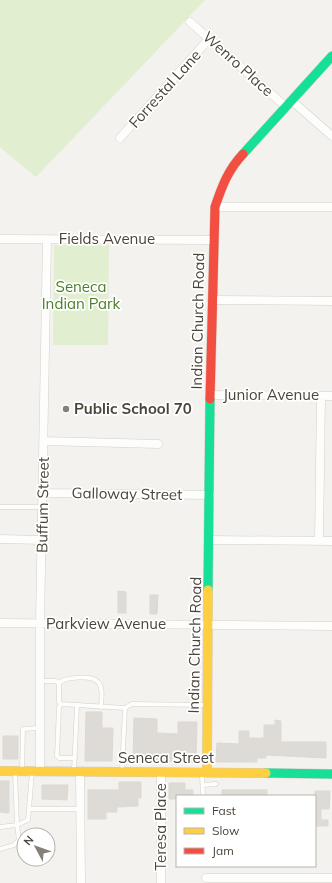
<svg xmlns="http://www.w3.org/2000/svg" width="332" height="883" font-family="Mulish,sans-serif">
<rect width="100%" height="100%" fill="#f4f2ee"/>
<path fill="#e1eecf" d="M0 0H205L36 177 0 147Z
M54 245H109L108 345H53Z"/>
<path fill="#dedbd6" stroke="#dcd9d4" d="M118 591 126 592V613H118Z
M150 595H158L157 614H150Z
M86 712H102V728H113L112 761H85Z
M134 718 157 719V733L178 734V722H197L196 762 133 760Z
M275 720 281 721V742H326V758L266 755V758H257V762H216L217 743 239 744V731H249V738H264V725H275Z
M3 736H18V759H3Z
M0 781H9V813L0 812Z
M119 782H141V798H138V806L117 807V812H106V819H88V790H119Z
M169 783H185V790H193V796H177V799H169Z
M42 785H68L67 800 42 799Z
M222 790H267V796H222Z
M315 791H330L329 809H321V820H328V826H315Z"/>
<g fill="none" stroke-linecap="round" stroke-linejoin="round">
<g stroke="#d2d0cb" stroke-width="5">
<path id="lane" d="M0 507H42
M40 681H56L59 683V702L61 704 125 708
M59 683C65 677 92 675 98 682 104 688 101 700 101 707
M61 704 59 707 57 756 59 758H75
M22 771 23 729 40 728
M74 771 77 706
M122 771 125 708 132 704 206 705
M32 772 29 809H80
M202 775 203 796
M203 785 216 784
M0 827 17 825 15 772
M0 849 14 845 19 840 17 825 28 820 29 809"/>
</g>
<g stroke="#d2d0cb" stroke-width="9">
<path id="street" d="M190 22 286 107
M291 100 332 136
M120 138 209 39
M215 207H332
M0 239 214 240
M212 300 332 301
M210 395 332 396
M44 441 158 444
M43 493 210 495
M0 539 42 540
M210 540 332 541
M319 541 321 396
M0 623 332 626
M40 771V623L47 239
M80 772 81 883
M161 772V883
M206 878H332"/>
</g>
<g stroke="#d3cfc5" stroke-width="10">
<path id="fast" d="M243 154 332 56
M208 590 210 399
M266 773 332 774"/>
</g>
<g stroke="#d3cfc5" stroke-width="10">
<path id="slow" d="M0 771 266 773
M207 772 208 590"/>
</g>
<g stroke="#d3cfc5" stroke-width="10">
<path id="jam" d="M210 399 215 207C222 186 228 170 243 154"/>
</g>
<use href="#lane" stroke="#fdfdfc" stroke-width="4"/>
<use href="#street" stroke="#fdfdfc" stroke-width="8"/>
<use href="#fast" stroke="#16e098" stroke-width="9"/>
<use href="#slow" stroke="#ffcf43" stroke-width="9"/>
<use href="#jam" stroke="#f24e42" stroke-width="9"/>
</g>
<circle fill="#868178" stroke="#fff" stroke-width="1.5" cx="66" cy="409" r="4"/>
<g text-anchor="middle" stroke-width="3.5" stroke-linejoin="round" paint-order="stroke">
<g font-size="15" fill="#4b4439" stroke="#fff">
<text transform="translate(238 64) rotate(42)" y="5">Wenro Place</text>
<text transform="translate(165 89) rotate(-48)" y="5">Forrestal Lane</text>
<text x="107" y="244">Fields Avenue</text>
<text transform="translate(198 321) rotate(-89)" y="5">Indian Church Road</text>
<text x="271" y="400">Junior Avenue</text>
<text transform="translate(127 494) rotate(1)" y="5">Galloway Street</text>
<text transform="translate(43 505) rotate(-89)" y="5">Buffum Street</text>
<text x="106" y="629">Parkview Avenue</text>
<text transform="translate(195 645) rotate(-89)" y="5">Indian Church Road</text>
<text x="166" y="763">Seneca Street</text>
<text transform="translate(161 827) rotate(-90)" y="5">Teresa Place</text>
</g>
<g font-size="15" fill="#4a7f2a" stroke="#fff">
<text x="81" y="292">Seneca<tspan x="81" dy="17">Indian Park</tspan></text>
</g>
<g font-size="15" font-weight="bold" fill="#4b4439" stroke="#fff" text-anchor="start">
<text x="74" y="414">Public School 70</text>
</g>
</g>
<rect x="176" y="795" width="140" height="72" fill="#ffffff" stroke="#b7b4b0"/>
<rect x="184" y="808" width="20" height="6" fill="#16e098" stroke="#b7b4b0"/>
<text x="212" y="815" font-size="12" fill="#4b4439">Fast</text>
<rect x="184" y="828" width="20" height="6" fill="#ffcf43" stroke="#b7b4b0"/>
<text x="212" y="835" font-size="12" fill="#4b4439">Slow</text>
<rect x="184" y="848" width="20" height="6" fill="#f24e42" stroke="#b7b4b0"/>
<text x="212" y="855" font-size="12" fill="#4b4439">Jam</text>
<g transform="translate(36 847) rotate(311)"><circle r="19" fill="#ffffff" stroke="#b7b4b0"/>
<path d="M0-3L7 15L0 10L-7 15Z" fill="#868178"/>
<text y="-6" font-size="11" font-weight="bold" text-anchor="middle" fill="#4b4439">N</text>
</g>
</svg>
